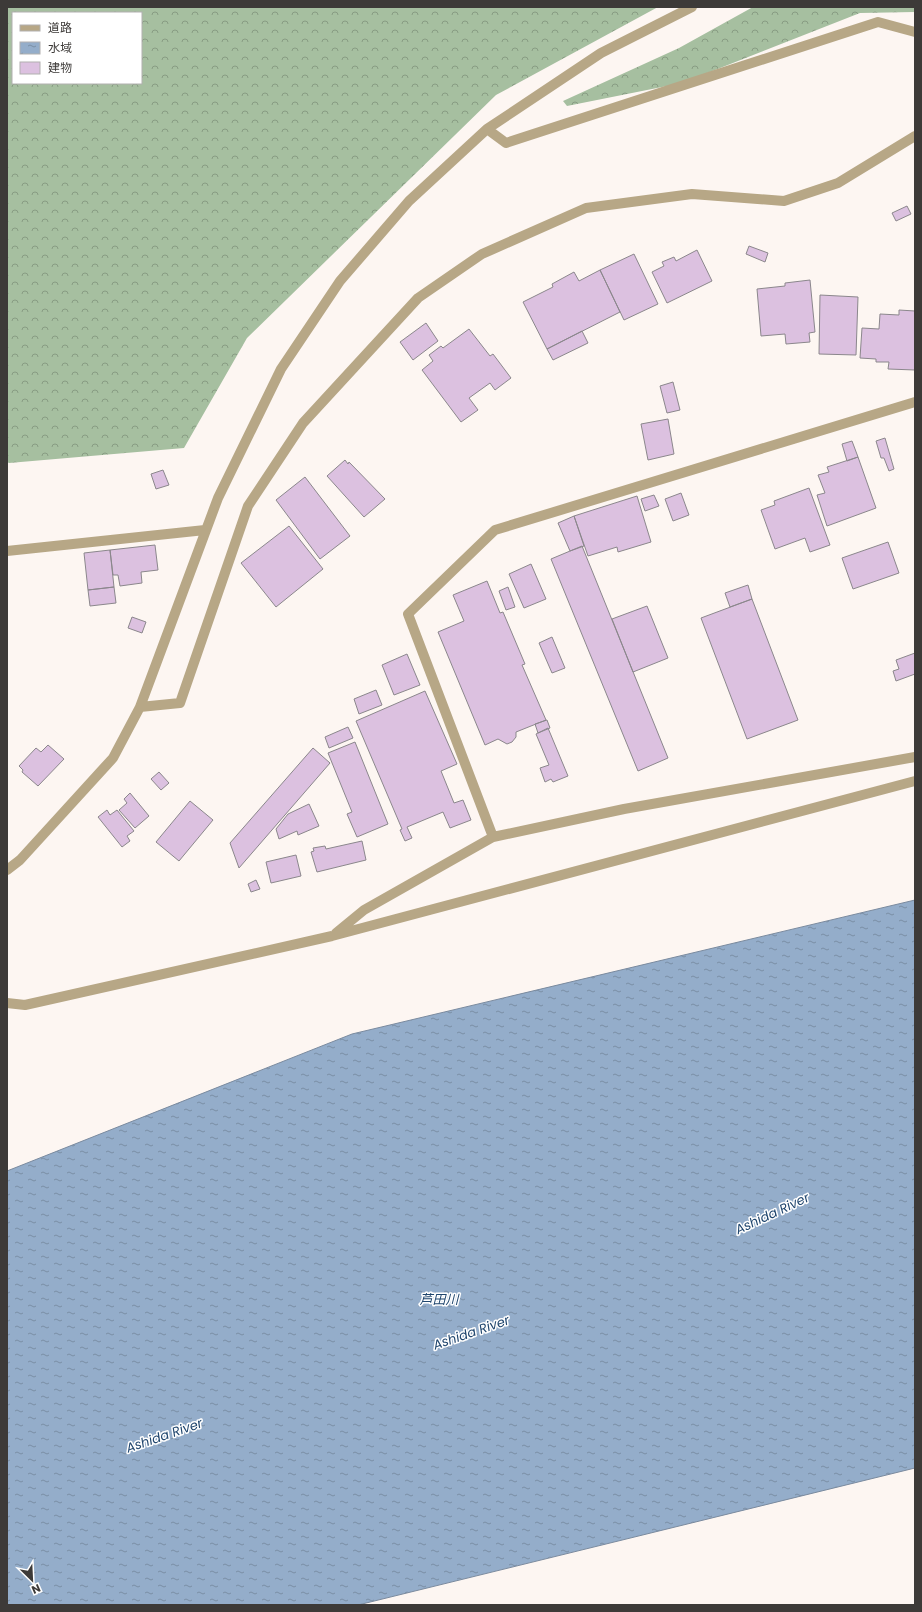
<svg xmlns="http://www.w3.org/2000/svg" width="922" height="1612" font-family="Poppins,'Noto Sans JP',sans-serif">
<defs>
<pattern id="forest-crowns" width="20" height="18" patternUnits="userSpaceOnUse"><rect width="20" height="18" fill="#a6bfa0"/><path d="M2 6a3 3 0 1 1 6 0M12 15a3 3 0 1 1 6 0" fill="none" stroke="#889c83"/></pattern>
<pattern id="water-ripples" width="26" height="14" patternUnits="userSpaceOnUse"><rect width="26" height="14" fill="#94adca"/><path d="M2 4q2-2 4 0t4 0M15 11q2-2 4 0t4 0" fill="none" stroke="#7a8ea5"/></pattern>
</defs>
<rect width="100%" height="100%" fill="#fdf6f2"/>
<path fill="url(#forest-crowns)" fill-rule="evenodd" d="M7 7H658L496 95 247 338 184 448 9 463 7 462ZM13 13H141V83H13Z
M753 7H915V12L860 13 682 83 567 106 563 101 679 48Z"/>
<path fill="url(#water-ripples)" stroke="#7a8a9e" d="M915 900V1468L358 1605H7V1171L352 1034Z"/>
<path fill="#dcc1e0" stroke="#8b878c" d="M907 206 911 214 896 221 892 213Z
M749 246 768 253 765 262 746 254Z
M697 250 712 281 667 303 652 272 664 266 662 262 674 257 676 261Z
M634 254 658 304 624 320 600 270Z
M600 270 620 312 547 349 523 302 553 287 552 284 574 272 579 281Z
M810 280 815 332 809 333 810 342 786 344 785 334 761 336 757 289 785 286V283Z
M820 295 858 297 856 355 819 354Z
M899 310 915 311V370L888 369 889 362H876V359L860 358 862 328 879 329 880 314 899 315Z
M426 323 438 341 413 360 400 342Z
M469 329 490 356 493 354 511 378 495 390 490 383 469 398 478 410 461 422 422 370 433 361 429 355 441 346 443 348Z
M582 331 588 343 553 360 547 349Z
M673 382 680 410 667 413 660 386Z
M668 419 674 454 648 460 641 424Z
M885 438 894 469 889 471 884 458H881L876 441Z
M852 441 858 457 847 461 842 444Z
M858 457 876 508 827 526 817 495 825 493 818 475 829 472 827 467Z
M345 460 348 464 349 462 385 499 364 517 327 476Z
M163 470 169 485 156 489 151 474Z
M305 477 350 536 320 559 276 500Z
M809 488 830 545 810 552 805 538 775 549 761 510 775 505 774 501Z
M681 493 689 515 673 521 665 499Z
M654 495 659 506 645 511 641 499Z
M637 496 651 542 618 552 617 547 588 556 574 516Z
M574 516 584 546 570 551 558 523Z
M289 526 323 569 276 607 241 563Z
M888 542 899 573 853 589 842 558Z
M155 545 158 570 141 572 142 583 120 586 118 575H113L110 550Z
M582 546 668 758 638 771 551 559Z
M110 550 114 587 88 590 84 553Z
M531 564 546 599 524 608 509 574Z
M487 581 500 613 503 612 525 664 522 665 546 720 516 732V737L512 742 507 744 498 739 485 745 438 632 464 621 453 595Z
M748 585 752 599 730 607 725 593Z
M114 587 116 603 90 606 88 590Z
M508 587 515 607 506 610 499 591Z
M752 599 798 720 747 739 701 618Z
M647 606 668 658 633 672 612 619Z
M132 617 146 622 142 633 128 628Z
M552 637 565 668 552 673 539 643Z
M915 653V674L896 681 893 671 899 669 896 660Z
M407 654 420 685 394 695 382 665Z
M376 690 382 705 359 714 354 699Z
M425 691 457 764 441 771 454 803 463 800 471 820 450 828 443 812 407 827 412 838 405 841 400 830 402 829 356 721Z
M547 720 550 728 538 733 535 724Z
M348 727 353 738 329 748 325 737Z
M548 728 568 776 553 782 551 779 545 782 540 768 549 765 536 734Z
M355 742 388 824 357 837 347 814 352 812 328 753Z
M48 745 64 759 38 786 22 772 23 770 19 766 36 748 41 752Z
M313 748 330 763 239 868 230 843Z
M159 772 169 783 161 790 151 779Z
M130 793 149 816 135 828 119 810 127 803 124 799Z
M190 801 213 820 179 861 156 842Z
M309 804 319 826 298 835 297 831 279 839 276 829 288 814Z
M107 810 110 815 117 810 134 831 127 836 130 841 122 847 98 817Z
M362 841 366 860 317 872 311 852 314 851 313 848 325 846 326 849Z
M296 855 301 876 271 883 266 862Z
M256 880 260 889 251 892 248 884Z"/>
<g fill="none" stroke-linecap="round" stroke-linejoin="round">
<path stroke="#b7a786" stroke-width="10" d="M487 129 506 143 878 22 915 32
M7 551 205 530
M140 707 180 703 248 506 303 423 418 298 482 254 586 208 692 194 784 201 838 183 915 136
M493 837 408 614 495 530 915 402
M7 870 20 860 113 758 140 707 218 498 281 369 340 281 409 201 487 129 601 53 692 7
M336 933 364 910 493 837 624 809 915 757
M7 1003 25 1005 332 936 915 781"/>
</g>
<g text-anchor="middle" stroke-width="3" stroke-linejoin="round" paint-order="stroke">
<g font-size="13" font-style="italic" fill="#20466e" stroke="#fff">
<text transform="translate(772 1213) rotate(-25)" y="5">Ashida River</text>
<text x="439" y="1304">芦田川</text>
<text transform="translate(471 1332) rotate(-19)" y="5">Ashida River</text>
<text transform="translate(164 1435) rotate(-19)" y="5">Ashida River</text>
</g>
</g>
<rect width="922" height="1612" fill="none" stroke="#3d3a38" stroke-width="16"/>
<rect x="12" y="12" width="130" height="72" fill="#ffffff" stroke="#b1b0af"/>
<rect x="20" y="25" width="20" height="6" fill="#b7a786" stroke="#b1b0af"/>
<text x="48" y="32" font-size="12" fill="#3d3a38">道路</text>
<rect x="20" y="42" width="20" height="12" fill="url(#water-ripples)" stroke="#b1b0af"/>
<text x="48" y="52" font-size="12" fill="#3d3a38">水域</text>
<rect x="20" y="62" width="20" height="12" fill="#dcc1e0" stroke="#b1b0af"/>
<text x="48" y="72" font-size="12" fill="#3d3a38">建物</text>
<g transform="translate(32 1580) rotate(156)" stroke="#ffffff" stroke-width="3" paint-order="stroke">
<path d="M0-3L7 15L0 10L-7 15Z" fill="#3d3a38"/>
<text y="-6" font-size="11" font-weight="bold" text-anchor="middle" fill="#3d3a38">N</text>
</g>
</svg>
